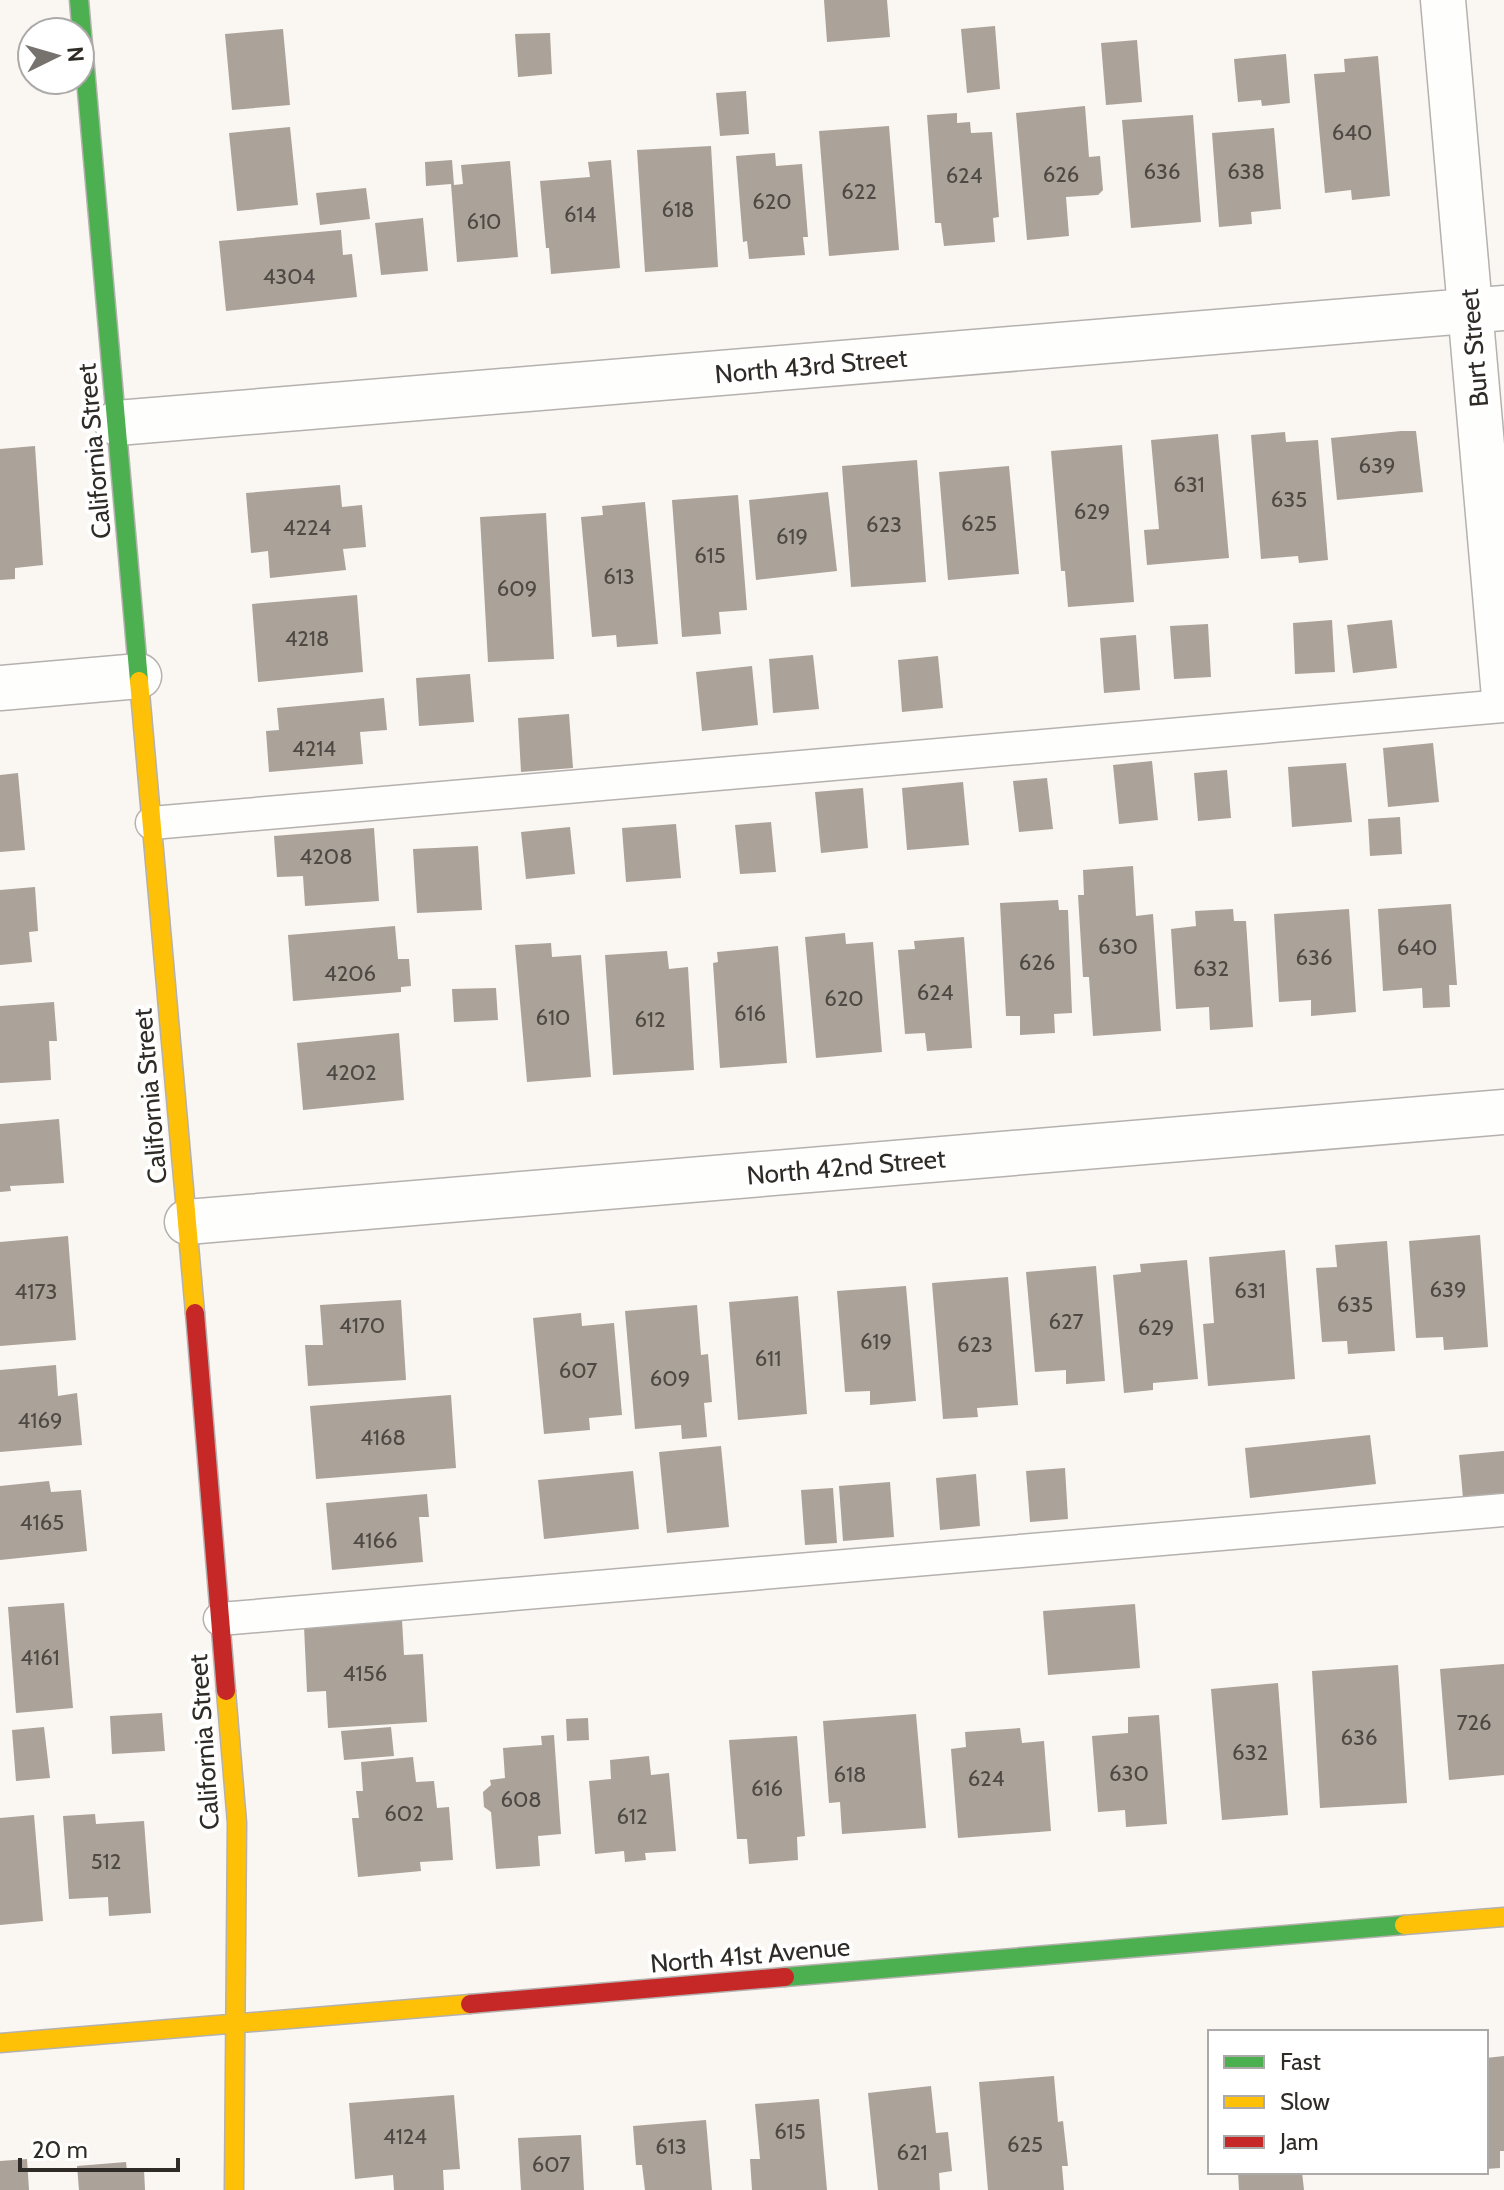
<svg xmlns="http://www.w3.org/2000/svg" width="1504" height="2190" font-family="Cabin,sans-serif">
<rect width="100%" height="100%" fill="#faf6f2"/>
<path fill="#aba299" d="M824 0H887L890 37 827 42Z
M995 26 1000 89 967 93 961 29Z
M283 29 290 105 232 110 225 34Z
M550 33 552 74 518 77 515 34Z
M1137 40 1142 102 1106 105 1101 43Z
M1286 54 1290 103 1262 106 1261 100 1238 102 1234 59Z
M1378 56 1390 196 1352 200 1351 190 1325 193 1314 74 1345 72 1344 59Z
M746 91 749 134 720 136 716 93Z
M1085 106 1089 157 1100 156 1103 190 1098 195 1066 197 1069 236 1027 240 1016 113Z
M957 113V123L970 122 971 133 992 132 999 217 993 218 995 242 944 246 941 223H935L927 115Z
M1193 115 1201 222 1131 228 1122 120Z
M889 126 899 250 829 256 819 131Z
M290 127 298 205 237 211 229 133Z
M1274 128 1281 209 1251 212 1252 224 1219 227 1212 133Z
M711 146 718 267 645 272 637 150Z
M775 153 776 166 802 164 808 237H803L805 255 749 259 747 241 743 242 736 156Z
M452 160 454 185 463 184 461 165 510 161 518 257 457 262 451 184 426 186 425 162Z
M611 160 620 268 551 274 549 248H546L540 181 590 177 588 162Z
M366 188 370 219 320 225 316 193Z
M423 218 428 271 381 275 375 223Z
M341 230 343 255 352 254 357 297 226 311 219 241Z
M1401 431H1416L1423 492 1337 500 1331 438Z
M1285 432 1286 442 1318 440 1328 560 1299 563 1298 556 1261 559 1251 435Z
M1218 434 1229 558 1147 565 1144 530 1159 529 1151 440Z
M1122 445 1134 602 1068 607 1065 571H1061L1051 451Z
M35 446 43 565 15 568V579L0 580V449Z
M917 460 926 582 851 587 842 466Z
M1009 466 1019 574 948 580 939 472Z
M340 485 342 507 362 505 366 547 343 549 346 570 270 578 268 551 251 553 246 493Z
M828 492 837 571 756 580 749 500Z
M738 495 747 610 719 612 721 634 682 637 672 500Z
M645 502 658 644 617 647 616 635 592 637 581 517 603 515 602 506Z
M546 513 554 659 488 662 480 517Z
M357 595 363 672 258 682 252 604Z
M1332 620 1335 672 1295 674 1293 623Z
M1392 620 1397 668 1353 673 1347 625Z
M1208 624 1211 677 1174 679 1170 626Z
M1136 635 1140 690 1104 693 1100 638Z
M813 655 819 709 773 713 769 659Z
M938 656 943 708 902 712 898 660Z
M752 666 758 725 702 731 696 672Z
M470 674 474 722 419 726 416 678Z
M384 698 387 730 360 732 363 764 269 772 266 731 279 730 277 708Z
M569 714 573 768 521 772 518 718Z
M1433 743 1439 802 1388 807 1383 748Z
M1152 761 1158 820 1119 824 1113 765Z
M1346 763 1352 822 1292 827 1288 767Z
M1227 770 1231 818 1198 821 1194 773Z
M18 773 25 850 0 852V775Z
M1047 778 1053 829 1019 832 1013 781Z
M963 782 969 845 907 850 902 788Z
M863 788 868 848 821 853 815 792Z
M1400 817 1402 854 1370 856 1368 819Z
M771 822 776 872 740 874 735 825Z
M676 824 681 878 626 882 622 828Z
M570 827 575 874 526 879 521 832Z
M374 828 379 901 305 906 303 876 277 877 274 836Z
M478 846 482 910 417 913 413 849Z
M1133 866 1136 916 1153 914 1161 1031 1093 1036 1089 977H1083L1078 895H1084L1083 870Z
M35 887 38 931 29 932 32 962 0 965V890Z
M1058 900 1059 910H1068L1072 1013 1054 1014 1055 1033 1020 1035V1016H1006L1000 903Z
M1451 904 1457 985H1449L1450 1007 1423 1008 1422 988 1383 991 1378 909Z
M1233 909 1234 921H1246L1253 1027 1210 1030 1209 1007 1176 1009 1171 929 1196 926 1195 911Z
M1349 909 1356 1012 1311 1016V1000L1279 1002 1274 914Z
M395 926 398 959H409L411 986 401 987V992L293 1001 288 935Z
M845 933 846 944 873 942 882 1052 816 1058 805 937Z
M964 937 972 1048 927 1051 925 1033 905 1034 898 950 915 949 914 941Z
M551 943 552 957 581 955 591 1077 527 1082 515 945Z
M778 946 787 1063 720 1068 713 963 718 962 717 952Z
M667 951 669 969 688 967 694 1070 613 1075 605 955Z
M496 988 498 1020 454 1022 452 989Z
M54 1002 57 1041H49L51 1080 0 1083V1006Z
M399 1033 404 1100 303 1110 297 1043Z
M59 1119 64 1183 10 1186 11 1191 0 1192V1124Z
M1480 1235 1488 1347 1444 1350 1443 1337 1416 1338 1409 1241Z
M68 1236 76 1340 0 1346V1242Z
M1387 1241 1395 1351 1348 1354 1347 1341 1322 1342 1316 1268 1337 1267 1335 1245Z
M1285 1250 1295 1379 1208 1386 1203 1324 1214 1323 1209 1257Z
M1187 1260 1198 1379 1153 1383V1390L1124 1393 1113 1275 1141 1272 1140 1264Z
M1096 1266 1105 1381 1066 1384V1370L1035 1372 1026 1272Z
M1008 1277 1018 1405 977 1408 978 1417 943 1419 932 1283Z
M906 1286 916 1401 870 1405V1391L845 1392 837 1291Z
M798 1296 807 1414 738 1420 729 1302Z
M401 1300 406 1380 308 1386 305 1345H323L320 1305Z
M697 1305 701 1355 708 1354 712 1402 704 1403 707 1437 682 1439 681 1425 635 1429 625 1311Z
M581 1313 582 1326 614 1323 622 1415 589 1418 590 1430 544 1434 533 1318Z
M56 1365 58 1396 77 1393 82 1445 0 1452V1370Z
M451 1395 456 1468 316 1479 310 1406Z
M1370 1435 1376 1484 1250 1498 1245 1448Z
M721 1446 729 1527 667 1533 659 1452Z
M1504 1451V1494L1463 1498 1459 1455Z
M1065 1468 1068 1519 1030 1522 1026 1471Z
M633 1471 639 1529 544 1539 538 1480Z
M976 1474 980 1526 940 1530 936 1478Z
M49 1481 51 1492 81 1490 87 1551 0 1560V1486Z
M890 1482 894 1537 843 1541 839 1486Z
M833 1488 837 1543 805 1545 801 1490Z
M427 1494 429 1517H419L423 1562 332 1570 326 1503Z
M64 1603 73 1708 16 1713 8 1607Z
M1135 1604 1140 1668 1048 1675 1043 1611Z
M402 1620 404 1655 423 1654 427 1722 328 1728 326 1691 307 1692 304 1626Z
M1504 1664V1775L1449 1780 1440 1669Z
M1398 1665 1407 1803 1320 1808 1312 1671Z
M1278 1683 1288 1815 1222 1820 1211 1689Z
M162 1713 165 1751 112 1754 110 1716Z
M916 1714 926 1828 842 1834 840 1802 829 1803 823 1721Z
M1159 1715 1167 1824 1126 1827 1125 1810 1098 1812 1092 1736 1128 1733V1717Z
M588 1718 589 1740 567 1741 566 1719Z
M44 1727 50 1778 16 1781 12 1730Z
M391 1727 394 1756 344 1760 341 1731Z
M1020 1728 1022 1743 1044 1741 1051 1831 958 1838 951 1749 966 1747 965 1732Z
M554 1735 561 1834 538 1836 540 1866 496 1869 491 1812 484 1807 483 1792 491 1785 490 1780 505 1778 503 1748 542 1745 541 1736Z
M797 1736 805 1836 797 1837 798 1860 749 1864 747 1839H737L729 1740Z
M649 1756 651 1775 669 1773 676 1851 645 1853 646 1860 625 1862 624 1851 595 1854 589 1781 611 1779 610 1760Z
M413 1757 416 1782 434 1781 437 1808 449 1807 453 1860 420 1862 421 1871 358 1877 352 1818H359L356 1791H363L361 1762Z
M95 1814 96 1824 144 1821 151 1913 109 1916 108 1897 69 1899 63 1816Z
M34 1815 43 1921 0 1925V1818Z
M1504 2056V2151H1500V2168L1486 2169V2058Z
M1054 2076 1058 2122 1063 2121 1068 2166H1062L1064 2190H988L979 2082Z
M931 2086 936 2133 948 2132 952 2171 939 2173 940 2190H878L868 2093Z
M454 2095 460 2169 443 2170 444 2190H394L393 2175 355 2179 349 2103Z
M819 2099 827 2190H752L750 2159H760L755 2104Z
M706 2120 712 2190H645L642 2165H636L633 2126Z
M581 2135 584 2190H521L518 2138Z
M27 2159 29 2190H0V2161Z
M126 2162 127 2171 144 2169 145 2190H79L77 2166Z
M1238 2172H1302L1304 2190H1239Z"/>
<g fill="none" stroke-linecap="round" stroke-linejoin="round">
<g stroke="#b5b1ae" stroke-width="35">
<path id="lane" d="M152 823 1504 706
M220 1619 1504 1510"/>
</g>
<g stroke="#b5b1ae" stroke-width="47">
<path id="street" d="M1443 0 1504 697
M117 423 1504 308
M0 688 139 676
M187 1222 1504 1112"/>
</g>
<g stroke="#b5b1ae" stroke-width="21">
<path id="fast" d="M79 0 139 681
M785 1977 1404 1925"/>
</g>
<g stroke="#b5b1ae" stroke-width="21">
<path id="slow" d="M139 681 195 1313
M226 1691 237 1823 234 2190
M1404 1925 1504 1917
M0 2043 470 2004"/>
</g>
<g stroke="#b5b1ae" stroke-width="21">
<path id="jam" d="M195 1313 226 1691
M470 2004 785 1977"/>
</g>
<use href="#lane" stroke="#fefefd" stroke-width="32"/>
<use href="#street" stroke="#fefefd" stroke-width="44"/>
<use href="#fast" stroke="#4caf50" stroke-width="18"/>
<use href="#slow" stroke="#ffc107" stroke-width="18"/>
<use href="#jam" stroke="#c62828" stroke-width="18"/>
</g>
<g text-anchor="middle" stroke-width="8" stroke-linejoin="round" paint-order="stroke">
<g font-size="22" fill="#4e4944">
<text x="1352" y="140">640</text>
<text x="1162" y="179">636</text>
<text x="1246" y="179">638</text>
<text x="1061" y="182">626</text>
<text x="964" y="183">624</text>
<text x="859" y="199">622</text>
<text x="772" y="209">620</text>
<text x="678" y="217">618</text>
<text x="580" y="222">614</text>
<text x="484" y="229">610</text>
<text x="289" y="284">4304</text>
<text x="1377" y="473">639</text>
<text x="1189" y="492">631</text>
<text x="1289" y="507">635</text>
<text x="1092" y="519">629</text>
<text x="979" y="531">625</text>
<text x="884" y="532">623</text>
<text x="307" y="535">4224</text>
<text x="792" y="544">619</text>
<text x="710" y="563">615</text>
<text x="619" y="584">613</text>
<text x="517" y="596">609</text>
<text x="307" y="646">4218</text>
<text x="314" y="756">4214</text>
<text x="326" y="864">4208</text>
<text x="1118" y="954">630</text>
<text x="1417" y="955">640</text>
<text x="1314" y="965">636</text>
<text x="1037" y="970">626</text>
<text x="1211" y="976">632</text>
<text x="350" y="981">4206</text>
<text x="935" y="1000">624</text>
<text x="844" y="1006">620</text>
<text x="750" y="1021">616</text>
<text x="553" y="1025">610</text>
<text x="650" y="1027">612</text>
<text x="351" y="1080">4202</text>
<text x="1448" y="1297">639</text>
<text x="1250" y="1298">631</text>
<text x="36" y="1299">4173</text>
<text x="1355" y="1312">635</text>
<text x="1066" y="1329">627</text>
<text x="362" y="1333">4170</text>
<text x="1156" y="1335">629</text>
<text x="876" y="1349">619</text>
<text x="975" y="1352">623</text>
<text x="768" y="1366">611</text>
<text x="578" y="1378">607</text>
<text x="670" y="1386">609</text>
<text x="40" y="1428">4169</text>
<text x="383" y="1445">4168</text>
<text x="42" y="1530">4165</text>
<text x="375" y="1548">4166</text>
<text x="40" y="1665">4161</text>
<text x="365" y="1681">4156</text>
<text x="1474" y="1730">726</text>
<text x="1359" y="1745">636</text>
<text x="1250" y="1760">632</text>
<text x="1129" y="1781">630</text>
<text x="850" y="1782">618</text>
<text x="986" y="1786">624</text>
<text x="767" y="1796">616</text>
<text x="521" y="1807">608</text>
<text x="404" y="1821">602</text>
<text x="632" y="1824">612</text>
<text x="106" y="1869">512</text>
<text x="790" y="2139">615</text>
<text x="405" y="2144">4124</text>
<text x="1025" y="2152">625</text>
<text x="671" y="2154">613</text>
<text x="912" y="2160">621</text>
<text x="551" y="2172">607</text>
</g>
<g font-size="26" fill="#2f2b27" stroke="#fff">
<text transform="translate(1474 348) rotate(-95)" y="9">Burt Street</text>
<text transform="translate(811 366) rotate(-5)" y="9">North 43rd Street</text>
<text transform="translate(94 451) rotate(-95)" y="9">California Street</text>
<text transform="translate(150 1096) rotate(-95)" y="9">California Street</text>
<text transform="translate(846 1167) rotate(-5)" y="9">North 42nd Street</text>
<text transform="translate(204 1742) rotate(-94)" y="9">California Street</text>
<text transform="translate(750 1955) rotate(-5)" y="9">North 41st Avenue</text>
</g>
</g>
<rect x="1208" y="2030" width="280" height="144" fill="#ffffff" stroke="#acaaa9" stroke-width="2"/>
<rect x="1224" y="2056" width="40" height="12" fill="#4caf50" stroke="#acaaa9" stroke-width="2"/>
<text x="1280" y="2070" font-size="24" fill="#2f2b27">Fast</text>
<rect x="1224" y="2096" width="40" height="12" fill="#ffc107" stroke="#acaaa9" stroke-width="2"/>
<text x="1280" y="2110" font-size="24" fill="#2f2b27">Slow</text>
<rect x="1224" y="2136" width="40" height="12" fill="#c62828" stroke="#acaaa9" stroke-width="2"/>
<text x="1280" y="2150" font-size="24" fill="#2f2b27">Jam</text>
<g transform="translate(56 56) rotate(85)"><circle r="38" fill="#ffffff" stroke="#acaaa9" stroke-width="2"/>
<path d="M0-6L14 30L0 20L-14 30Z" fill="#76726e"/>
<text y="-12" font-size="22" font-weight="bold" text-anchor="middle" fill="#2f2b27">N</text>
</g>
<path d="M20 2158v12h158v-12" fill="none" stroke="#2f2b27" stroke-width="4"/>
<text x="32" y="2158" font-size="24" fill="#2f2b27" stroke="#ffffff" stroke-width="6" paint-order="stroke">20 m</text>
</svg>
